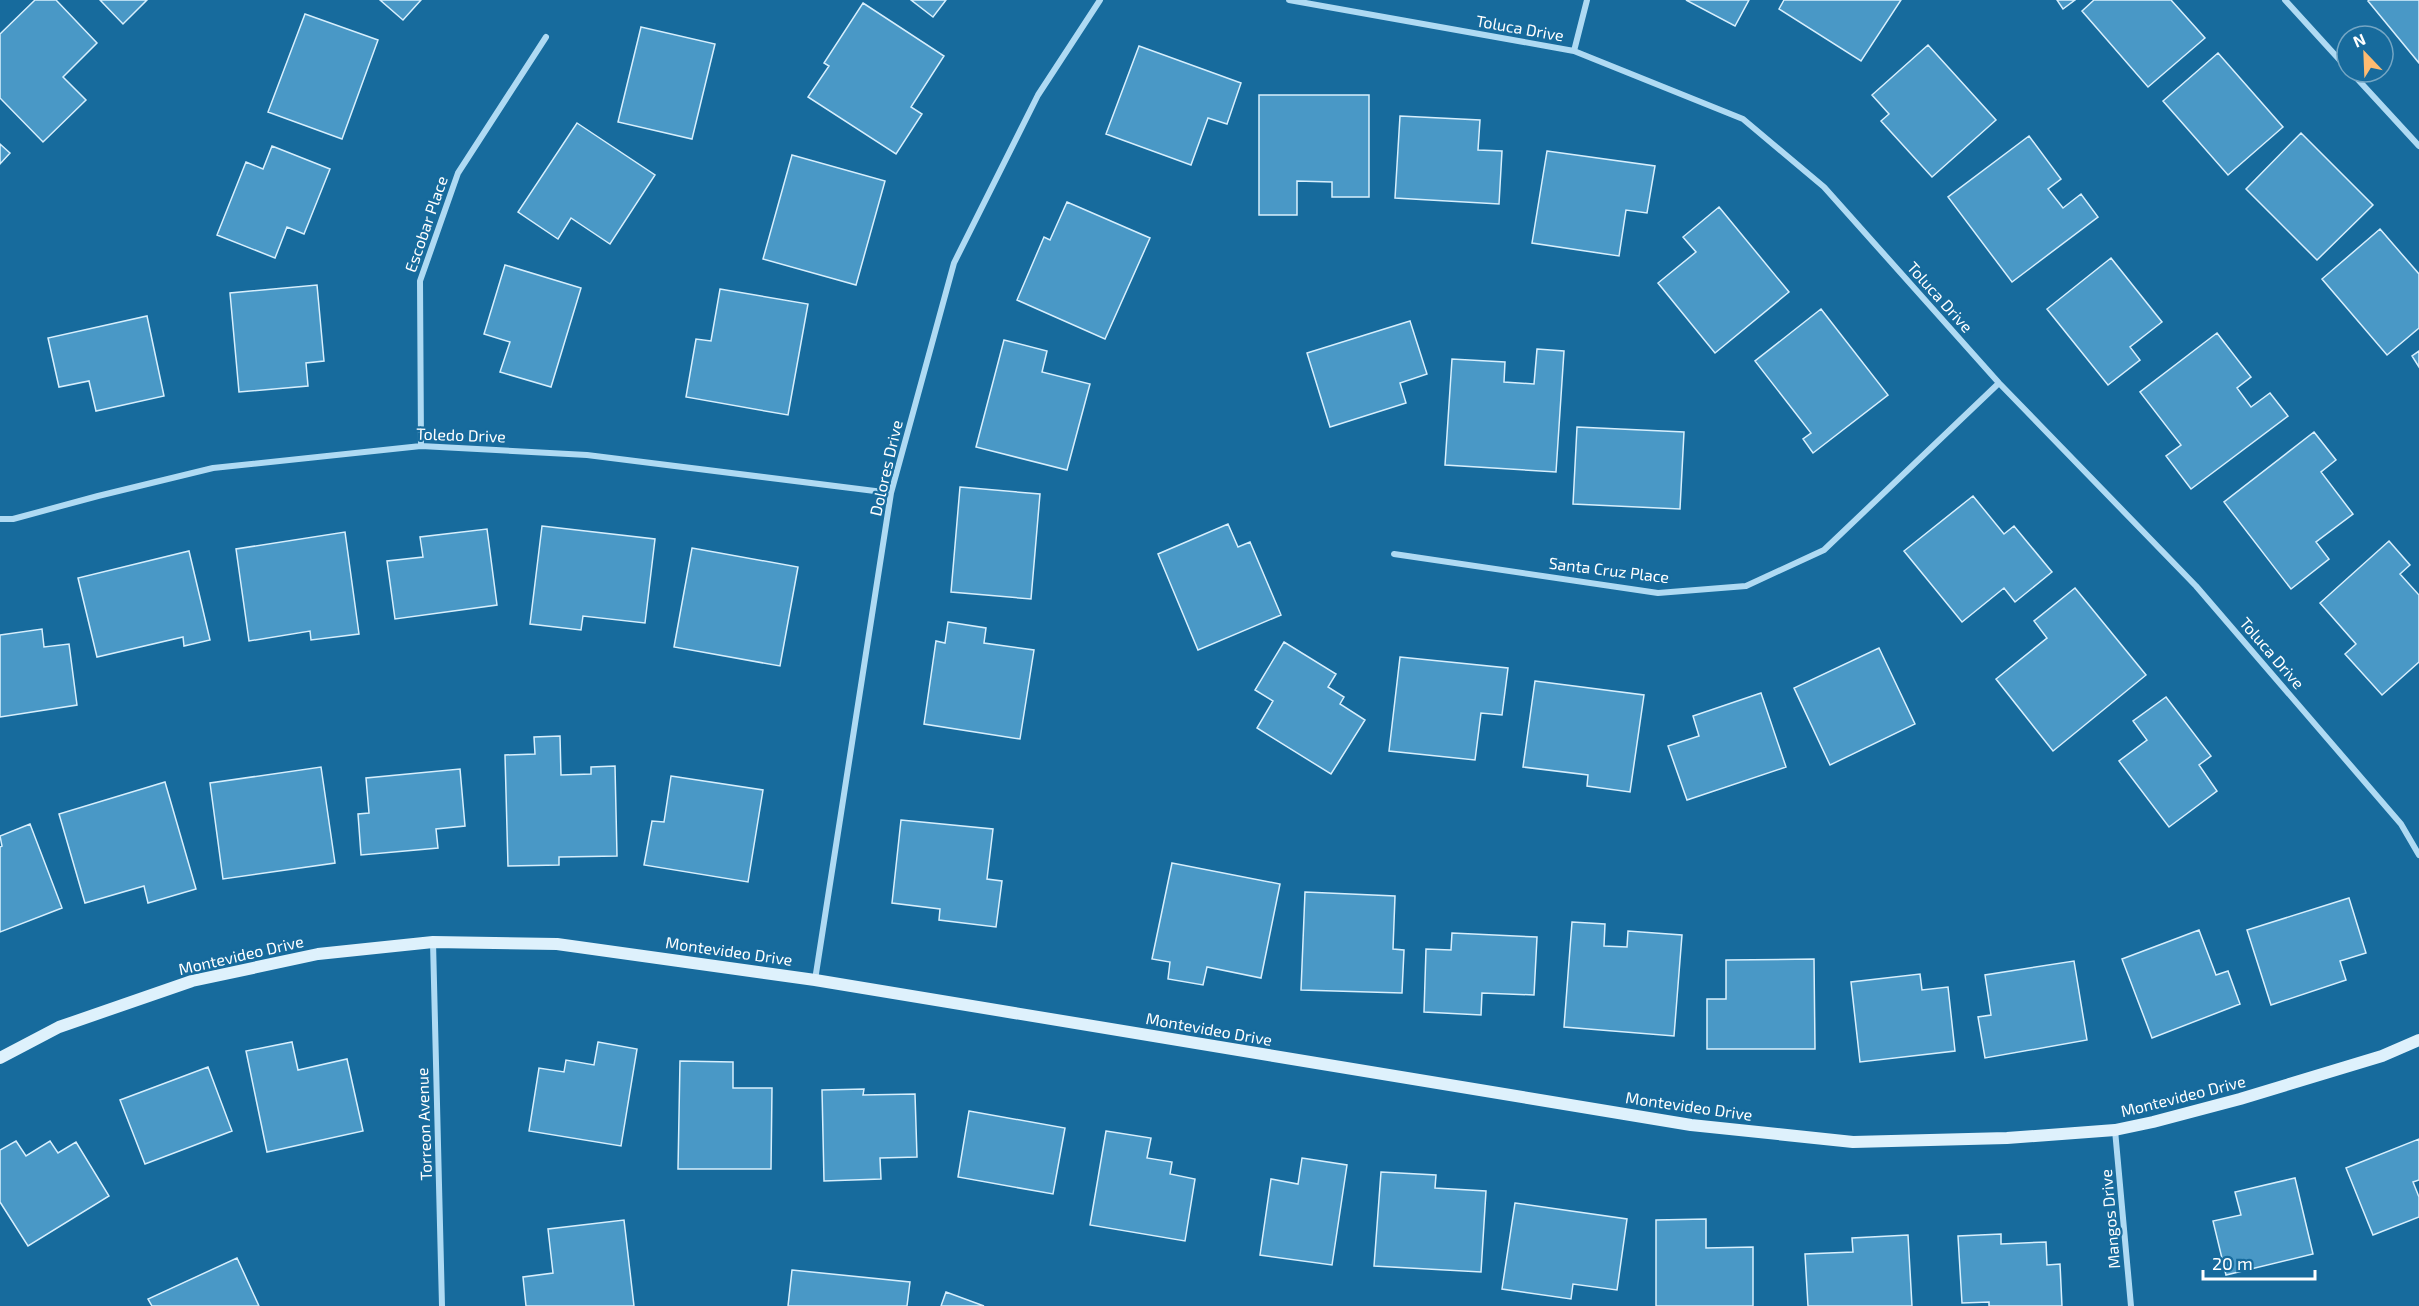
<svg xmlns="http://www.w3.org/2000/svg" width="2419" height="1306" font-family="'Exo 2',sans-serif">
<rect width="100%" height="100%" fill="#176b9d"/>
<path fill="#4998c6" stroke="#d7effd" stroke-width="1.5" d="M35 0H56L97 43 63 77 86 100 43 142 0 98V34Z
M100 0H147L123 24Z
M380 0H421L403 20Z
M911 0H946L933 17Z
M1686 0H1749L1735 26Z
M1784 0H1901L1861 61 1779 9Z
M2057 0H2075L2063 9Z
M2094 0H2171L2205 38 2148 87 2082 11Z
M2369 0H2419V63L2368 1Z
M863 3 944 56 911 107 922 114 896 154 808 97 829 66 824 63Z
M305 14 378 40 342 139 268 112Z
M641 27 715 44 692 139 618 122Z
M1928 45 1996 120 1932 177 1881 121 1889 114 1872 95Z
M1139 46 1241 83 1227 124 1208 118 1191 165 1106 134Z
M2218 53 2283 127 2228 175 2163 101Z
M1259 95H1369V197H1332V182L1297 181V215H1259Z
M1400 116 1480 120 1478 150 1502 151 1499 204 1395 198Z
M577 123 655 175 610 244 571 218 558 239 518 212Z
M2301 133 2373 205 2317 260 2246 189Z
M2029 136 2061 179 2048 189 2063 208 2081 194 2098 217 2012 282 1948 197Z
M0 144 10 153 0 164Z
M272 146 330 169 304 234 287 227 275 258 217 235 246 162 263 169Z
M1547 151 1655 166 1647 213 1626 210 1619 256 1532 243Z
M792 155 885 181 856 285 763 259Z
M1067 202 1150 238 1105 339 1017 300 1044 237 1050 240Z
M1719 207 1789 292 1715 353 1658 283 1696 252 1683 237Z
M2380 229 2419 274V328L2387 355 2322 279Z
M2111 258 2162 322 2130 347 2140 360 2108 385 2047 309Z
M505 265 581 288 551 387 500 372 510 342 484 334Z
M317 285 324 361 306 363 308 386 239 392 230 293Z
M720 289 808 304 788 415 686 397 696 339 711 341Z
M1821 309 1888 395 1813 453 1803 439 1811 433 1755 361Z
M147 316 164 396 96 411 89 381 59 387 48 338Z
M1410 321 1427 374 1400 383 1406 403 1330 427 1307 353Z
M2217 333 2251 377 2237 388 2251 407 2270 393 2288 416 2191 489 2166 456 2181 445 2140 392Z
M1004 340 1047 351 1042 372 1090 384 1067 470 976 447Z
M1537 349 1564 351 1556 472 1445 465 1452 359 1505 362 1504 382 1534 384Z
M2419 351V367L2412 356Z
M1577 427 1684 432 1680 509 1573 504Z
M2314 432 2336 460 2321 472 2353 514 2316 542 2329 559 2291 589 2224 502Z
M960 487 1040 494 1031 599 951 592Z
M1973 496 2004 534 2014 526 2052 572 2015 602 2004 588 1962 622 1904 551Z
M1228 524 1238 547 1250 542 1281 615 1198 650 1158 554Z
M542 526 655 539 645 623 583 616 581 630 530 624Z
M487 529 497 605 395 619 387 561 423 557 420 537Z
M345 532 359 634 311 640 310 631 249 641 236 549Z
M2389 541 2410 565 2400 574 2419 595V662L2382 695 2345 654 2356 644 2320 603Z
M692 548 798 567 780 666 674 647Z
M189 551 210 640 184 646 183 637 97 657 78 578Z
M2075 588 2146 675 2053 751 1996 679 2047 638 2034 621Z
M948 622 986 628 984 643 1034 650 1020 739 924 724 936 641 945 643Z
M42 629 44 647 69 644 77 705 0 717V635Z
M1284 642 1336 674 1328 687 1344 697 1340 704 1365 720 1331 774 1257 728 1273 701 1255 690Z
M1879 648 1915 724 1830 765 1794 688Z
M1400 657 1508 668 1502 715 1481 713 1475 760 1389 751Z
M1535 681 1644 695 1630 792 1587 786 1588 775 1523 767Z
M1761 693 1786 767 1687 800 1668 746 1699 736 1693 716Z
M2166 697 2211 756 2199 765 2217 791 2169 827 2119 761 2147 740 2133 721Z
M560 736 561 775 591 774V767L615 766 617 856 559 857V865L508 866 505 755 535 754 534 737Z
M321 767 335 863 223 879 210 783Z
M460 769 465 826 436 829 438 848 361 855 358 814 369 813 366 778Z
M671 776 763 790 748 882 644 865 652 821 664 822Z
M165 782 196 889 148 903 144 886 85 903 59 814Z
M901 820 993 829 987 879 1002 881 996 927 939 920 940 909 892 903Z
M30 824 62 908 0 932V847L2 846 0 836Z
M1172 863 1280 884 1261 978 1207 967 1203 985 1168 979 1170 962 1152 959Z
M1305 892 1395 896 1393 949 1404 950 1402 993 1301 990Z
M2349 898 2366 953 2340 961 2346 980 2271 1005 2247 930Z
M1572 922 1605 924 1604 946 1627 947 1628 931 1682 935 1674 1036 1564 1027Z
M2199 930 2216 975 2228 971 2240 1004 2152 1038 2122 959Z
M1452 933 1537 937 1534 995 1482 993 1481 1015 1424 1012 1426 949 1451 950Z
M1814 959 1815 1049H1707V999H1726V960Z
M2074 961 2087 1040 1985 1058 1978 1017 1991 1015 1985 975Z
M1920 974 1922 990 1948 987 1955 1051 1860 1062 1851 982Z
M292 1042 298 1070 347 1059 363 1131 267 1152 246 1051Z
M598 1042 637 1049 621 1146 529 1131 539 1068 564 1072 566 1060 594 1065Z
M680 1061 733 1062V1088H772L771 1169H678Z
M208 1067 232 1131 145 1164 120 1100Z
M864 1089 863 1095 915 1094 917 1157 880 1158 881 1179 824 1181 822 1090Z
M969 1111 1065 1128 1053 1194 958 1177Z
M1106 1131 1151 1138 1147 1158 1172 1162 1170 1174 1195 1179 1185 1241 1090 1225Z
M2419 1139V1180L2413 1182 2419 1197V1217L2373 1235 2346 1168Z
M16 1141 26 1156 50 1141 58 1153 76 1142 109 1196 28 1246 0 1202V1150Z
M1302 1158 1347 1165 1332 1265 1260 1255 1271 1179 1298 1184Z
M1381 1172 1436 1175 1435 1188 1486 1191 1481 1272 1374 1266Z
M2295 1178 2313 1254 2226 1275 2213 1221 2241 1215 2235 1192Z
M1515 1203 1627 1219 1617 1290 1573 1284 1571 1299 1502 1289Z
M1706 1219V1248L1753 1247V1306H1656V1220Z
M624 1220 634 1306H526L523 1277 553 1273 548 1229Z
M2001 1234V1244L2046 1242 2047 1265 2060 1264 2062 1306H1989V1302L1962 1303 1958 1236Z
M1908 1235 1912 1306H1808L1805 1254 1853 1252 1852 1238Z
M237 1258 259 1306H152L148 1299Z
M792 1270 910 1282 907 1306H788Z
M946 1292 984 1306H941Z"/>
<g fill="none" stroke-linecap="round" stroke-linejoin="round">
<path stroke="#afdaf3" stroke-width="6" d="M1289 0 1574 51 1743 119 1824 187 1999 383 2196 586 2401 824 2419 855
M2285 0 2347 68
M1574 51 1587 0
M2351 72 2419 146
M421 446 420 281 458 173 546 37
M0 519H13L98 496 213 468 421 446 587 455 891 493
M1394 554 1658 593 1746 586 1824 550 1999 383
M433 942 442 1306
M815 980 891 493 954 263 1038 95 1100 0
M2115 1130 2131 1306"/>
<path stroke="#def1fc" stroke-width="12" d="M0 1058 59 1027 192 981 318 954 433 942 557 944 815 980 1691 1125 1853 1142 2007 1138 2115 1130 2153 1122 2240 1099 2382 1056 2419 1040"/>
</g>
<g text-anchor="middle" stroke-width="4.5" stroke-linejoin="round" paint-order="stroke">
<g font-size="16" fill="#fff" stroke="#176b9d">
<text transform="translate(1520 28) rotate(10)" y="6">Toluca Drive</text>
<text transform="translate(426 224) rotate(-71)" y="6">Escobar Place</text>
<text transform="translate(1940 297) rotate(48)" y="6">Toluca Drive</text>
<text transform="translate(461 435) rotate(2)" y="6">Toledo Drive</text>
<text transform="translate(886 468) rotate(-77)" y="6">Dolores Drive</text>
<text transform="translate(1609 570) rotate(7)" y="6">Santa Cruz Place</text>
<text transform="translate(2272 653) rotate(49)" y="6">Toluca Drive</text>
<text transform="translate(729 951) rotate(8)" y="6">Montevideo Drive</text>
<text transform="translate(241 955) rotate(-13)" y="6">Montevideo Drive</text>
<text transform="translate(1209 1029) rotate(10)" y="6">Montevideo Drive</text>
<text transform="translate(2183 1096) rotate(-14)" y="6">Montevideo Drive</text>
<text transform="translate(1689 1106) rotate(8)" y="6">Montevideo Drive</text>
<text transform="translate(424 1124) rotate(-92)" y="6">Torreon Avenue</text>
<text transform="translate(2110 1219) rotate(-95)" y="6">Mangos Drive</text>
</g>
</g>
<g transform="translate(2365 54) rotate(337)"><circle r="28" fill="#176b9d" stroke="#74a6c4" stroke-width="1.5"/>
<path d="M0-4.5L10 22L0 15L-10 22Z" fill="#ffbb70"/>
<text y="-9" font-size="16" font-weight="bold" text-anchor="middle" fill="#ffffff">N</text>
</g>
<path d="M2203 1270v9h112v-9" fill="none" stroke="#ffffff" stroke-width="3"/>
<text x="2212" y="1270" font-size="18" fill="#ffffff" stroke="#176b9d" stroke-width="4.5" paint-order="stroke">20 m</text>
</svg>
